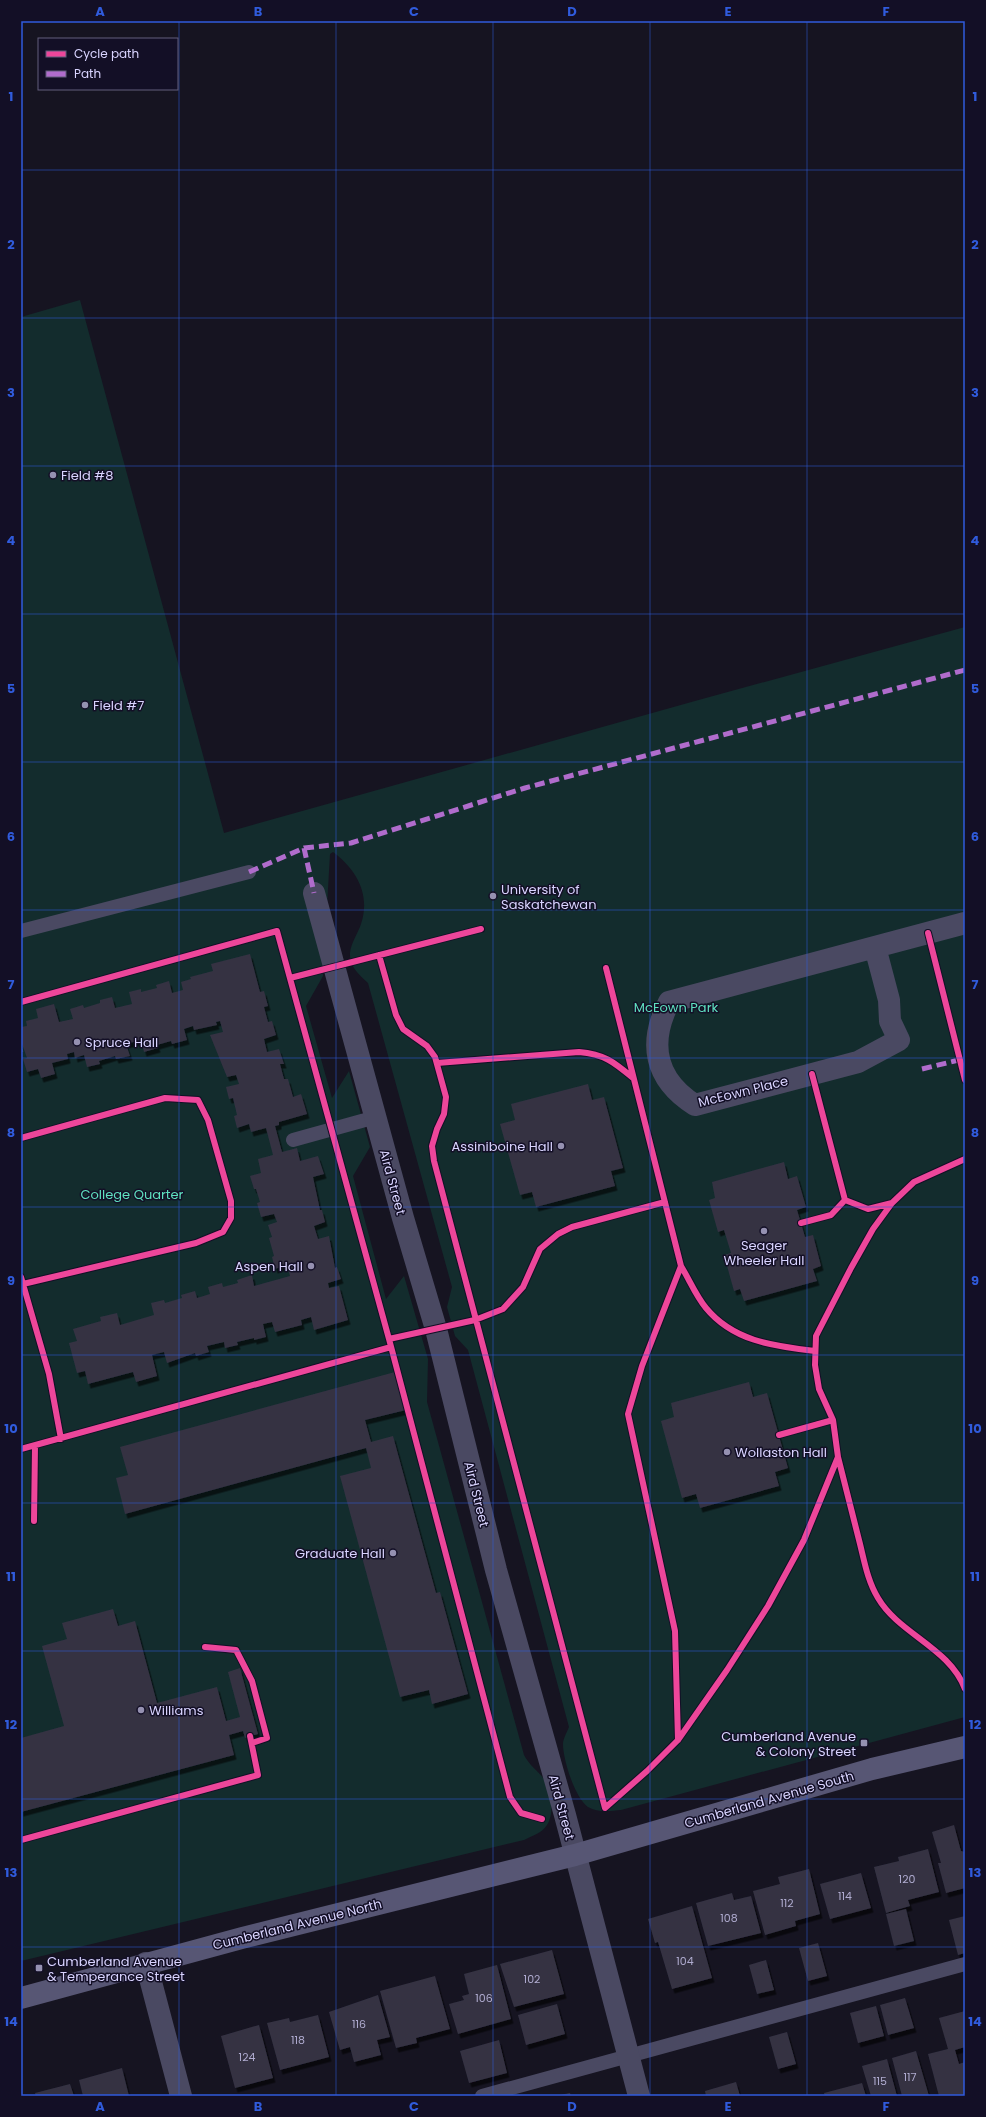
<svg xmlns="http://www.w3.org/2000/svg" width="986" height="2117" font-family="Poppins,sans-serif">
<defs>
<filter id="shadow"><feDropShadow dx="2.5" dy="4.5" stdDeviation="0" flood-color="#0009"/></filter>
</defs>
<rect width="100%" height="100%" fill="#161421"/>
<path fill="#132c2d" d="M80 300 224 833 695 701 965 627V1717L621 1810C611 1811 598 1813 588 1807 575 1798 563 1760 563 1744 563 1739 567 1732 569 1727L468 1350 455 1336 447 1307 452 1287 368 983C359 975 349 966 350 953 351 943 358 933 361 924 371 894 356 869 333 852L330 854 323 976 306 1006 332 1098 349 1071 370 1147 353 1176 386 1299 404 1276 428 1359 427 1402 524 1755C529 1765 538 1771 544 1779 551 1790 555 1813 547 1825 542 1833 532 1836 524 1840L21 1961V317Z"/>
<path fill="#343243" filter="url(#shadow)" d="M250 954 260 992 264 991 268 1006 264 1007 268 1022 272 1021 276 1035 264 1039 267 1052 279 1049 284 1064H280L284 1079H288L293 1097 301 1094 307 1114 279 1122V1125L275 1126 282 1152 297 1148 300 1161 318 1156 324 1174 313 1177 320 1210H322L325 1222 314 1226 318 1239 329 1236 335 1268 337 1267 341 1279 328 1283 329 1288 339 1286 348 1320 314 1330 311 1317 301 1320 302 1325 275 1332 272 1322 263 1324 266 1337 254 1340V1338L237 1342 238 1345 225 1348 224 1342 207 1346 209 1352 196 1356 195 1353 167 1363 164 1352 152 1355 157 1376 136 1382 133 1372 88 1384 85 1371 77 1373 69 1343 77 1341 73 1329 101 1321 100 1317 117 1313 120 1325 154 1315 151 1303 164 1300 165 1303 182 1298 181 1295 195 1291 197 1298 210 1294 208 1287 222 1283 223 1287 238 1283 237 1280 252 1275 254 1286 290 1276 287 1265 275 1269 272 1257 274 1256 269 1238 272 1237 268 1225 277 1222 274 1214 261 1217 257 1203 260 1202 256 1189H254L250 1176 261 1173 258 1159 273 1155 266 1128 251 1132 249 1124 237 1128 234 1116 237 1115 233 1098 229 1099 226 1087 239 1084 236 1075 227 1077 210 1035 223 1032 220 1021 216 1022 217 1025 194 1030 193 1026 184 1029 187 1040 172 1044 171 1041 157 1045 158 1048 144 1052 141 1040 126 1044 130 1056 116 1059 115 1056 99 1061 100 1064 87 1067 84 1055 75 1058 74 1052 67 1054 68 1059 52 1063 55 1074 41 1078 38 1069 27 1072 23 1059 27 1058 21 1041V1027L27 1026 26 1021 38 1018 36 1009 54 1004 59 1022 73 1019 70 1009 83 1005 84 1008 100 1003V1000L112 997 115 1008 132 1004 129 992 141 989V992L157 988 156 985 169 981 172 993 183 990 181 982 191 979 190 977 213 971 211 964Z
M588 1084 592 1100 604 1097 623 1168 611 1171 615 1186 536 1207 532 1192 520 1195 500 1124 515 1120 511 1104Z
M784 1162 788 1179 797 1176 806 1207 797 1210 801 1223 805 1237 813 1235 821 1266 813 1269 817 1281 744 1301 740 1289 734 1291 724 1255 731 1253 724 1230 718 1232 709 1200 715 1198 712 1182Z
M395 1372 406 1410 365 1420 371 1442 393 1436 436 1593 440 1592 468 1694 432 1704 429 1690 400 1697 340 1476 371 1468 366 1448 125 1514 116 1478 128 1475 120 1447Z
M749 1382 753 1397 767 1393 788 1468 775 1472 779 1486 700 1508 696 1494 682 1498 661 1421 674 1417 671 1403Z
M113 1609 118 1626 135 1621 157 1703 217 1687 226 1721 240 1717 228 1672 240 1668 258 1734 245 1738 243 1731 229 1735 234 1755 21 1812V1738L64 1726 42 1646 67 1639 62 1623Z
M954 1825 961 1851 965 1852V1888L946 1893 938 1863H941L932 1832Z
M928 1849 939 1892 908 1900 910 1906 886 1913 874 1867 899 1861 898 1857Z
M809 1869 820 1914 795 1921 796 1926 765 1935 753 1891 780 1884 778 1877Z
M861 1873 871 1908 830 1919 820 1884Z
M732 1893 734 1900 751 1896 761 1933 708 1946 696 1903Z
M692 1906 712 1978 672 1989 658 1942 655 1943 648 1919Z
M906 1909 914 1941 894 1946 886 1914Z
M965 1916V1953L958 1955 949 1920Z
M818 1943 827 1976 808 1981 799 1948Z
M552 1950 564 1994 514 2007 500 1964Z
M766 1960 774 1990 757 1994 749 1965Z
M497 1965 511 2019 458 2034 449 2004 464 2000 462 1996 469 1994 464 1974Z
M435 1976 450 2029 416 2038 417 2043 396 2048 380 1991Z
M378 1995 390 2037 377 2040 381 2055 354 2062 350 2047 340 2050 329 2012Z
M905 1998 914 2028 888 2035 880 2005Z
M557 2004 565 2034 526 2045 518 2015Z
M876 2006 884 2036 858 2043 850 2013Z
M965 2011V2047L955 2050 959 2064 965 2062V2094L963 2096H939L928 2054 948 2049 939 2018Z
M318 2015 329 2057 280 2070 267 2023 289 2018 290 2022Z
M259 2025 273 2078 235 2088 221 2036Z
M787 2032 796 2064 778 2069 769 2037Z
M499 2040 507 2073 469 2083 460 2051Z
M916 2051 929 2096H902L892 2058Z
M887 2059 897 2096H871L862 2066Z
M122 2068 129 2096H83L79 2080Z
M736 2082 740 2096H706L705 2091Z
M862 2083 866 2096H825L824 2093Z
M70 2084 74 2096H36L35 2093Z
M570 2093 571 2096H560V2095Z"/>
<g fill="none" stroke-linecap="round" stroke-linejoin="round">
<path stroke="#44505f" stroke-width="2.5" stroke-dasharray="2 3" stroke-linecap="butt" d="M21 1051 25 1050"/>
<path stroke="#4a4962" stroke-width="14" d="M21 931 249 872
M293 1140 376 1117
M482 2096 965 1964"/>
<path stroke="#4a4962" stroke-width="22" d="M314 893 403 1218 436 1329 496 1570 565 1815 639 2096
M875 947 889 1000 890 1021 899 1040 858 1062 695 1105C654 1079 648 1043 669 1002L965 923
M146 1963 181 2096"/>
<path stroke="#575674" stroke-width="22" d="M21 1998 242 1938 575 1855 872 1769 965 1747"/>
<path stroke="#b06ccc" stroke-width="5" stroke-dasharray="10 5" stroke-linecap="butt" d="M304 848 314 893
M249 872 304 848 351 843 525 788 965 670
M922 1069 963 1059"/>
<g stroke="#130f26" stroke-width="8">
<path id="cycleway" d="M928 933 965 1080
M379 955 396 1015 403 1029 427 1046 435 1057 446 1097 444 1114 437 1129 432 1146 434 1161 605 1808 647 1771 678 1740 727 1670 768 1606 804 1540 838 1457 833 1420 819 1389 815 1365 816 1336 851 1268 873 1229 892 1203 914 1182 965 1159
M606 968 681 1266 642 1366 628 1414 675 1631 678 1740
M290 978 481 929
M21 1002 277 931 389 1339 510 1797 521 1813 542 1819
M437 1063 579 1052C604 1054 614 1062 633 1078
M812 1074 845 1200
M21 1138 165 1098 198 1100 208 1120 231 1201V1218L223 1232 196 1243 23 1284
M801 1223 831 1215 845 1200 868 1209 892 1203
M681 1266C689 1279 696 1296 706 1308 734 1342 775 1346 815 1351
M21 1277 49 1374 61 1439
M389 1339 475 1320 503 1309 523 1287 540 1249 558 1234 572 1227 665 1202
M779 1435 833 1420
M21 1449 391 1347
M838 1457C845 1485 852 1512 859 1540 864 1559 867 1580 878 1598 899 1634 950 1648 965 1689
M34 1521 35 1446
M205 1647 236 1650 252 1681 267 1738 252 1743
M21 1840 258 1775 250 1736"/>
</g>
<use href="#cycleway" stroke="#ed469a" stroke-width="6"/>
</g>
<path fill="none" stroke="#305bdc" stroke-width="1" stroke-opacity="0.55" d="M179 21V2096M336 21V2096M493 21V2096M650 21V2096M807 21V2096M21 170H965M21 318H965M21 466H965M21 614H965M21 762H965M21 910H965M21 1058H965M21 1207H965M21 1355H965M21 1503H965M21 1651H965M21 1799H965M21 1947H965"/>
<g fill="#9591b1" stroke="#130f26" stroke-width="1.5">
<circle cx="53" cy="475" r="4"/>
<circle cx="85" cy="705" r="4"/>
<circle cx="493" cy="896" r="4"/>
<circle cx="77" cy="1042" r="4"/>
<circle cx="561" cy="1146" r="4"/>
<circle cx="764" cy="1231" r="4"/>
<circle cx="311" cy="1266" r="4"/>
<circle cx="727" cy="1452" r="4"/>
<circle cx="393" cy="1553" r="4"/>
<circle cx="141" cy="1710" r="4"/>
<rect x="860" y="1739" width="8" height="8" rx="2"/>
<rect x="35" y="1964" width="8" height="8" rx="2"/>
</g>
<g text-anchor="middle" stroke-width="3" stroke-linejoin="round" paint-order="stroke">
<g font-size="11" fill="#b0acd0">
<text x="907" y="1883">120</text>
<text x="845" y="1900">114</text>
<text x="787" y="1907">112</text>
<text x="729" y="1922">108</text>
<text x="685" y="1965">104</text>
<text x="532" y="1983">102</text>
<text x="484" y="2002">106</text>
<text x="359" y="2028">116</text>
<text x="298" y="2044">118</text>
<text x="247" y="2061">124</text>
<text x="910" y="2081">117</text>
<text x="880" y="2085">115</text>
</g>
<g font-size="13" fill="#d9d4ff" stroke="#130f26" text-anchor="start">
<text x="61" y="480">Field #8</text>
<text x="93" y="710">Field #7</text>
<text x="501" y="894">University of<tspan x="501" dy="15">Saskatchewan</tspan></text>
<text x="85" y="1047">Spruce Hall</text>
<text x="553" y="1151" text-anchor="end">Assiniboine Hall</text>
<text x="764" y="1250" text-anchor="middle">Seager<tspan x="764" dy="15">Wheeler Hall</tspan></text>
<text x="303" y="1271" text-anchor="end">Aspen Hall</text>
<text x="735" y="1457">Wollaston Hall</text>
<text x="385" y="1558" text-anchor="end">Graduate Hall</text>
<text x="149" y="1715">Williams</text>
<text x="856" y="1741" text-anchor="end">Cumberland Avenue<tspan x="856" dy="15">&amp; Colony Street</tspan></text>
<text x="47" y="1966">Cumberland Avenue<tspan x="47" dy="15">&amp; Temperance Street</tspan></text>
</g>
<g font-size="13" fill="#5fe0c0" stroke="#130f26">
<text x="676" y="1012">McEown Park</text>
<text x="132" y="1199">College Quarter</text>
</g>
<g font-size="13" fill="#d9d4ff" stroke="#130f26">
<text transform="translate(743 1091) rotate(-14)" y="5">McEown Place</text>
<text transform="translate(393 1182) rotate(75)" y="5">Aird Street</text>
<text transform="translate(477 1494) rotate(76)" y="5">Aird Street</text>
<text transform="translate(769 1799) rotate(-16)" y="5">Cumberland Avenue South</text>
<text transform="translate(562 1807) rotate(75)" y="5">Aird Street</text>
<text transform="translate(297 1924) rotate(-14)" y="5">Cumberland Avenue North</text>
</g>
</g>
<rect width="986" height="2117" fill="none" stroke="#130f26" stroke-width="44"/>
<rect x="38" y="38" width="140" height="52" fill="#130f26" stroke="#625e7d"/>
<rect x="46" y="51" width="20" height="6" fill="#ed469a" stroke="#625e7d"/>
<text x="74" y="58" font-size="12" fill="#d9d4ff">Cycle path</text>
<rect x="46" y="71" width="20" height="6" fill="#b06ccc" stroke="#625e7d"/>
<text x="74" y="78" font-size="12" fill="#d9d4ff">Path</text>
<rect x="22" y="22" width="942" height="2073" fill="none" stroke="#305bdc" stroke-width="1.5"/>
<g font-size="13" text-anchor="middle" font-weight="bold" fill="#305bdc">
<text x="100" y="16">A</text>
<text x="258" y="16">B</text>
<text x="414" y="16">C</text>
<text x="572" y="16">D</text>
<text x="728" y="16">E</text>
<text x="886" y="16">F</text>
<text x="11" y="101">1</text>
<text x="975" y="101">1</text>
<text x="11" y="249">2</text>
<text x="975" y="249">2</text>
<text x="11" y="397">3</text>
<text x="975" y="397">3</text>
<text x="11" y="545">4</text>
<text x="975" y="545">4</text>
<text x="11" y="693">5</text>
<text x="975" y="693">5</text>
<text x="11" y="841">6</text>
<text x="975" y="841">6</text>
<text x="11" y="989">7</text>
<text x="975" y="989">7</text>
<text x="11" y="1137">8</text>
<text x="975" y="1137">8</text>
<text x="11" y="1285">9</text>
<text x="975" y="1285">9</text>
<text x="11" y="1433">10</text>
<text x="975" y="1433">10</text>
<text x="11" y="1581">11</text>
<text x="975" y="1581">11</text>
<text x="11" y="1729">12</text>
<text x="975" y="1729">12</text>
<text x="11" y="1877">13</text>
<text x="975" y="1877">13</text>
<text x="11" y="2026">14</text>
<text x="975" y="2026">14</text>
<text x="100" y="2111">A</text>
<text x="258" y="2111">B</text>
<text x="414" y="2111">C</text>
<text x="572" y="2111">D</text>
<text x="728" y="2111">E</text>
<text x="886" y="2111">F</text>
</g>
</svg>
